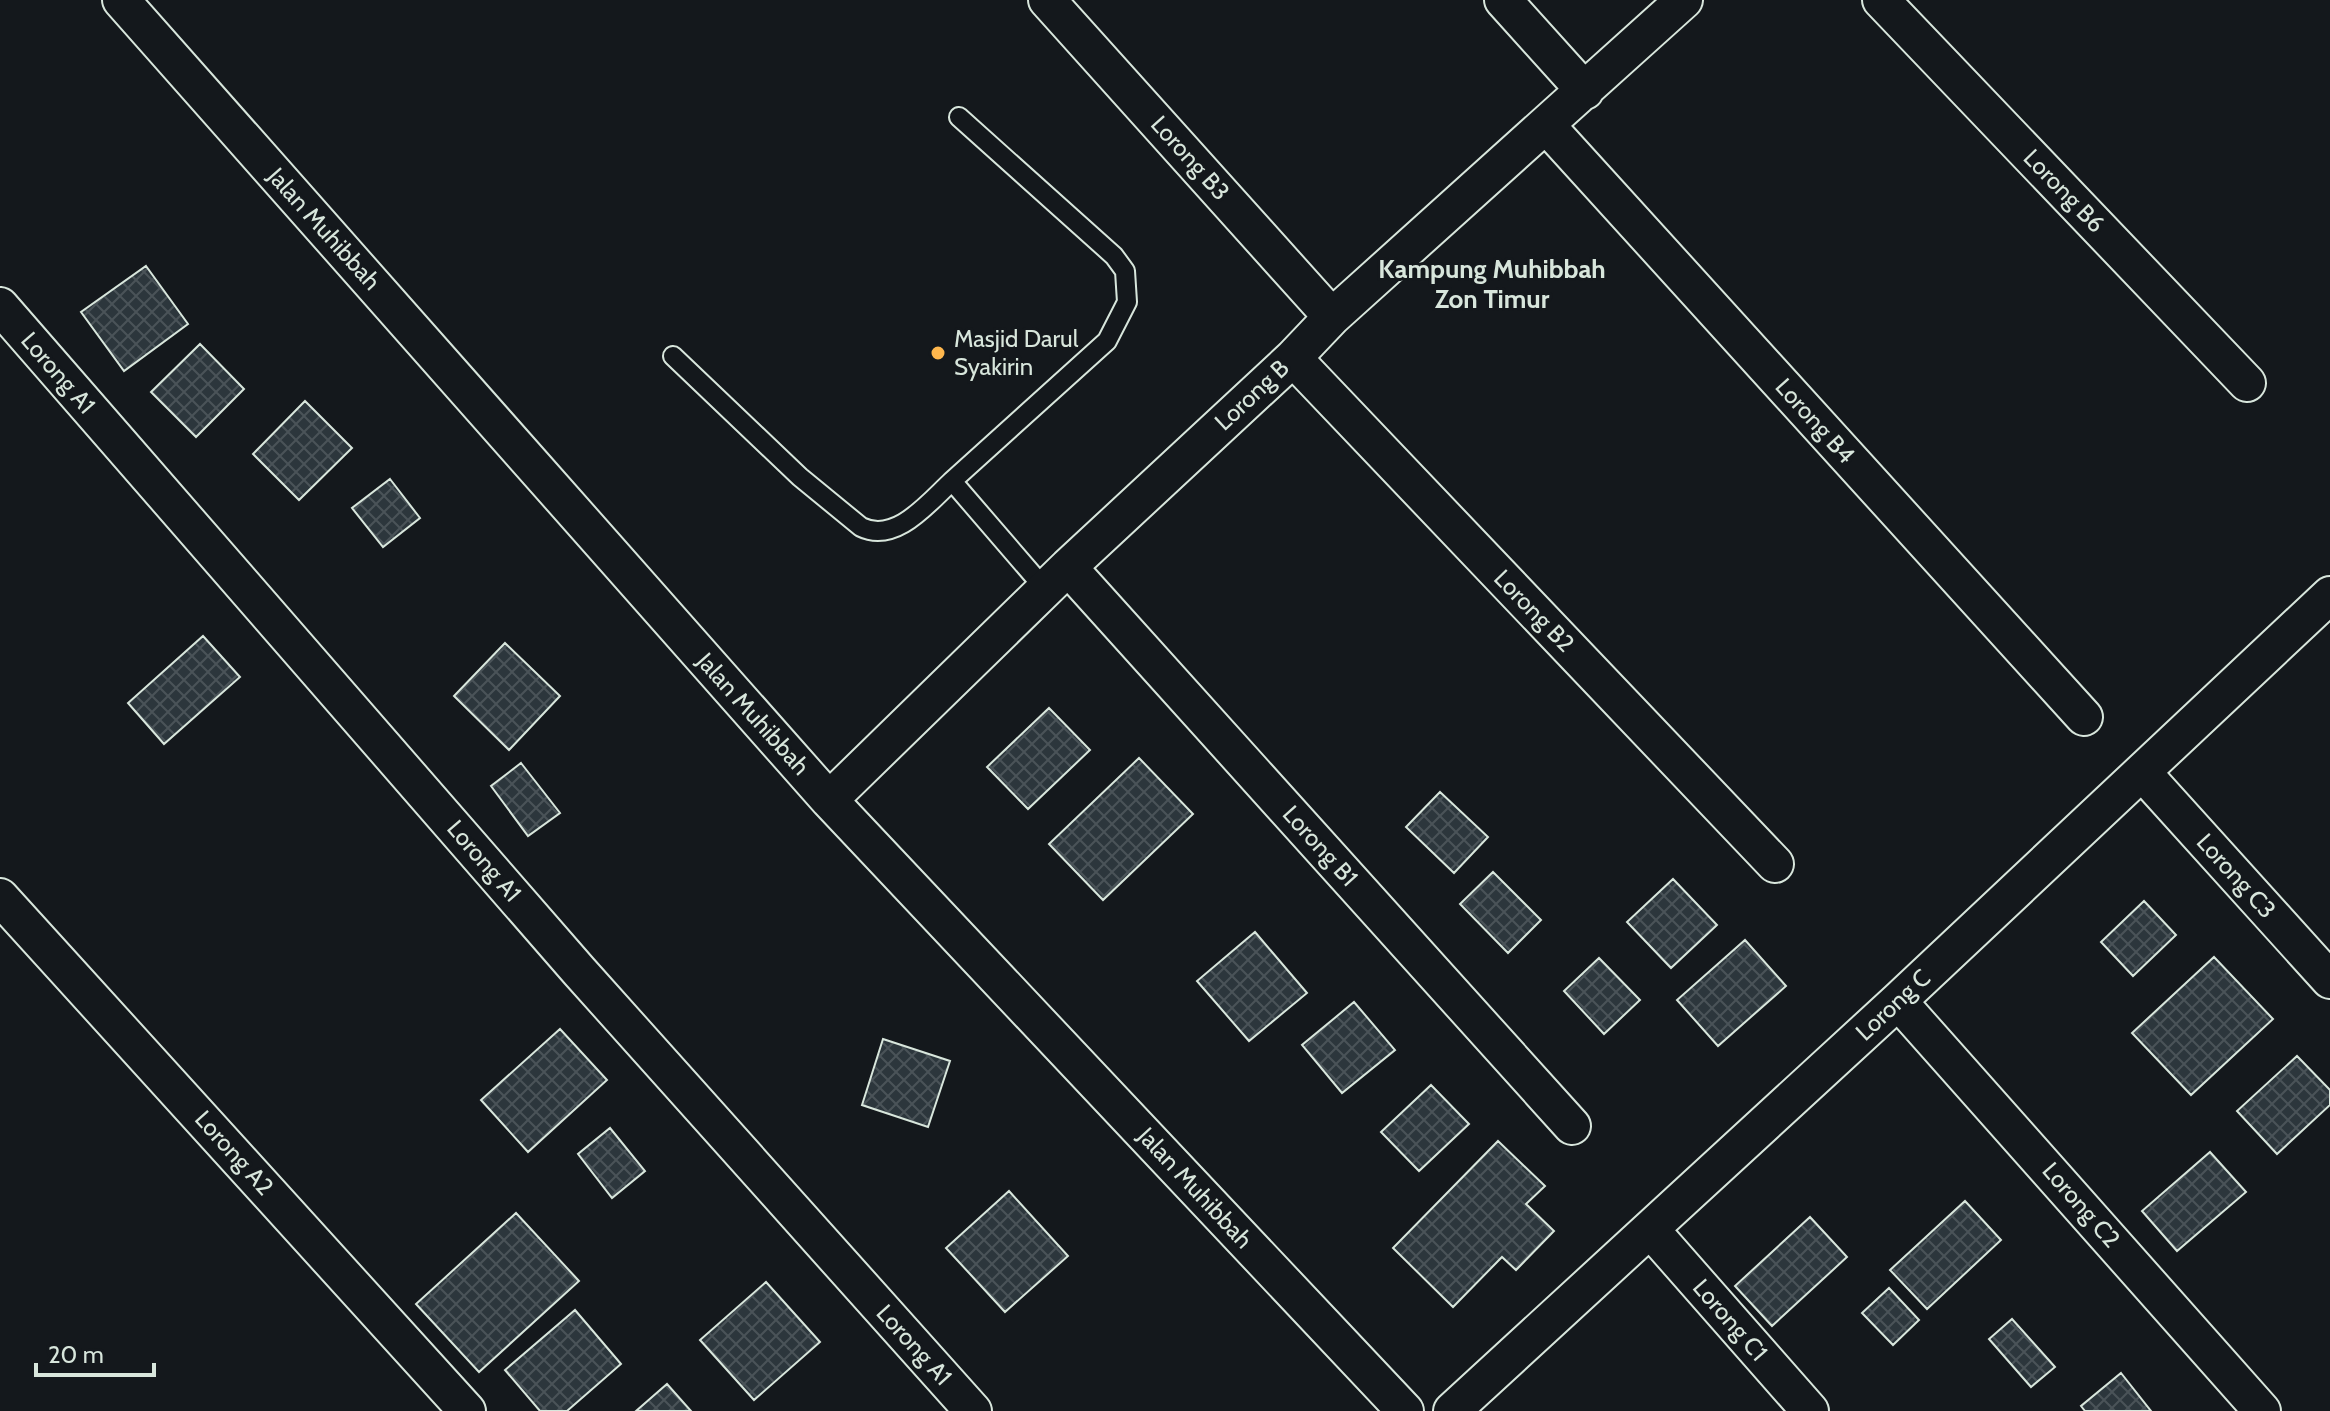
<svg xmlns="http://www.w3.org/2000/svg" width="2330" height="1411" font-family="Cabin,sans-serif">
<defs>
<pattern id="building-cross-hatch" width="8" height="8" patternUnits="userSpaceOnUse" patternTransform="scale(2)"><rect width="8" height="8" fill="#2c363c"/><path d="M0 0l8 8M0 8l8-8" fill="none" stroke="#4a5358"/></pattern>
</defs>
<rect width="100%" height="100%" fill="#14181c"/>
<path fill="url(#building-cross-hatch)" stroke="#d8e6dc" stroke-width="2" d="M146 266 188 324 124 371 81 312Z
M200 344 244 389 196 437 151 392Z
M305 401 352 448 299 500 253 454Z
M390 479 420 518 383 547 352 508Z
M203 636 240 677 164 744 128 703Z
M505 643 560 696 509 750 454 696Z
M1049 708 1090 750 1028 809 987 767Z
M1139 758 1193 814 1103 900 1049 844Z
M521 763 560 813 528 836 491 786Z
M1440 792 1488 837 1454 873 1406 827Z
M1493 872 1541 920 1508 953 1460 904Z
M1673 879 1717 925 1671 968 1627 922Z
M2144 901 2176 935 2133 976 2101 942Z
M1255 932 1307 993 1249 1041 1197 981Z
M1745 940 1786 986 1718 1046 1677 1000Z
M2214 957 2273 1019 2191 1095 2132 1033Z
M1599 958 1640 1000 1604 1034 1564 991Z
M1354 1002 1395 1050 1342 1093 1302 1045Z
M560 1029 607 1080 528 1152 481 1100Z
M883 1039 950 1061 928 1127 862 1105Z
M2297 1056 2330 1090V1105L2277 1154 2237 1111Z
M1431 1085 1469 1124 1419 1171 1381 1132Z
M610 1128 645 1171 612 1198 578 1154Z
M1498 1141 1545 1186 1526 1204 1554 1231 1516 1270 1502 1257 1453 1307 1393 1248Z
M2210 1152 2246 1192 2177 1251 2142 1211Z
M1009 1191 1068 1256 1005 1312 946 1248Z
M1965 1201 2001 1240 1927 1309 1890 1270Z
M516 1213 579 1281 479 1372 416 1304Z
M1810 1217 1847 1257 1772 1326 1735 1286Z
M766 1282 820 1342 754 1400 700 1340Z
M1889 1288 1919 1320 1893 1345 1862 1313Z
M575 1310 621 1364 567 1411H540L505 1370Z
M2012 1319 2055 1367 2031 1387 1989 1339Z
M2121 1373 2151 1411H2085L2081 1406Z
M667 1384 691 1411H636Z"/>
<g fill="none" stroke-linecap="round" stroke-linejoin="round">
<g stroke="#d8e6dc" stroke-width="22">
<path id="service" d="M673 356 800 477 861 527C896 544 928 503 952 481L1045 589
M952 481 1107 341 1127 302 1125 271 1114 256 959 117"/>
</g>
<g stroke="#d8e6dc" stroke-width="40">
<path id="minor" d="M121 0 829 800 1405 1411
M1047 0 1332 317
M1503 0 1585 91
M1881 0 2247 383
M1546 125 2084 717
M0 306 579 971 973 1411
M1293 358 1775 864
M1068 567 1572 1126
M2142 772 2330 980
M829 800 1068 567 1293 358 1332 317 1684 0
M0 897 467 1411
M1898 1001 2262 1411
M1650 1229 1810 1411
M1452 1411 1898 1001 2330 595"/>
</g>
<use href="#service" stroke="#14181c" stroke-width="18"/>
<use href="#minor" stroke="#14181c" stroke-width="36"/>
</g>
<circle fill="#ffb74d" stroke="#14181c" stroke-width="3" cx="938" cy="353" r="8"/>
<g text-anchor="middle" stroke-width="6" stroke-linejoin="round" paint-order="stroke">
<g font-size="24" fill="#d8e6dc" stroke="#14181c">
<text transform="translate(1190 158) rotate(48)" y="8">Lorong B3</text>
<text transform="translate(2064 191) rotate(46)" y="8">Lorong B6</text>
<text transform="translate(324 229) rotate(48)" y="8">Jalan Muhibbah</text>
<text transform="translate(58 373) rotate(49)" y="8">Lorong A1</text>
<text transform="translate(1252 395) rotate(-43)" y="8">Lorong B</text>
<text transform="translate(1815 421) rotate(48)" y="8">Lorong B4</text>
<text transform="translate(1534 611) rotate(46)" y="8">Lorong B2</text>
<text transform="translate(753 714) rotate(48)" y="8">Jalan Muhibbah</text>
<text transform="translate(1320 846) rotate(48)" y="8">Lorong B1</text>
<text transform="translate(484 861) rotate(49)" y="8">Lorong A1</text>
<text transform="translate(2236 876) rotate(48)" y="8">Lorong C3</text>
<text transform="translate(1893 1005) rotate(-43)" y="8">Lorong C</text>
<text transform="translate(234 1153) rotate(48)" y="8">Lorong A2</text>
<text transform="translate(1195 1188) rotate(47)" y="8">Jalan Muhibbah</text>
<text transform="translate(2081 1205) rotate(49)" y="8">Lorong C2</text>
<text transform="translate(1730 1320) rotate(49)" y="8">Lorong C1</text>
<text transform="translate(914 1345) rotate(48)" y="8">Lorong A1</text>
</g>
<g font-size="24" fill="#d8e6dc" stroke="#14181c" text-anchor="start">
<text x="954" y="347">Masjid Darul<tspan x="954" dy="28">Syakirin</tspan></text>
</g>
<g font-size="26" font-weight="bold" fill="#d8e6dc" stroke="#14181c">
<text x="1492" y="278">Kampung Muhibbah<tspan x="1492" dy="30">Zon Timur</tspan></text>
</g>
</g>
<path d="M36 1363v12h118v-12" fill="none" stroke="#d8e6dc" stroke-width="4"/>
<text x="48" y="1363" font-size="24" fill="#d8e6dc" stroke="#14181c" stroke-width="6" paint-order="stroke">20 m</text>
</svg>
